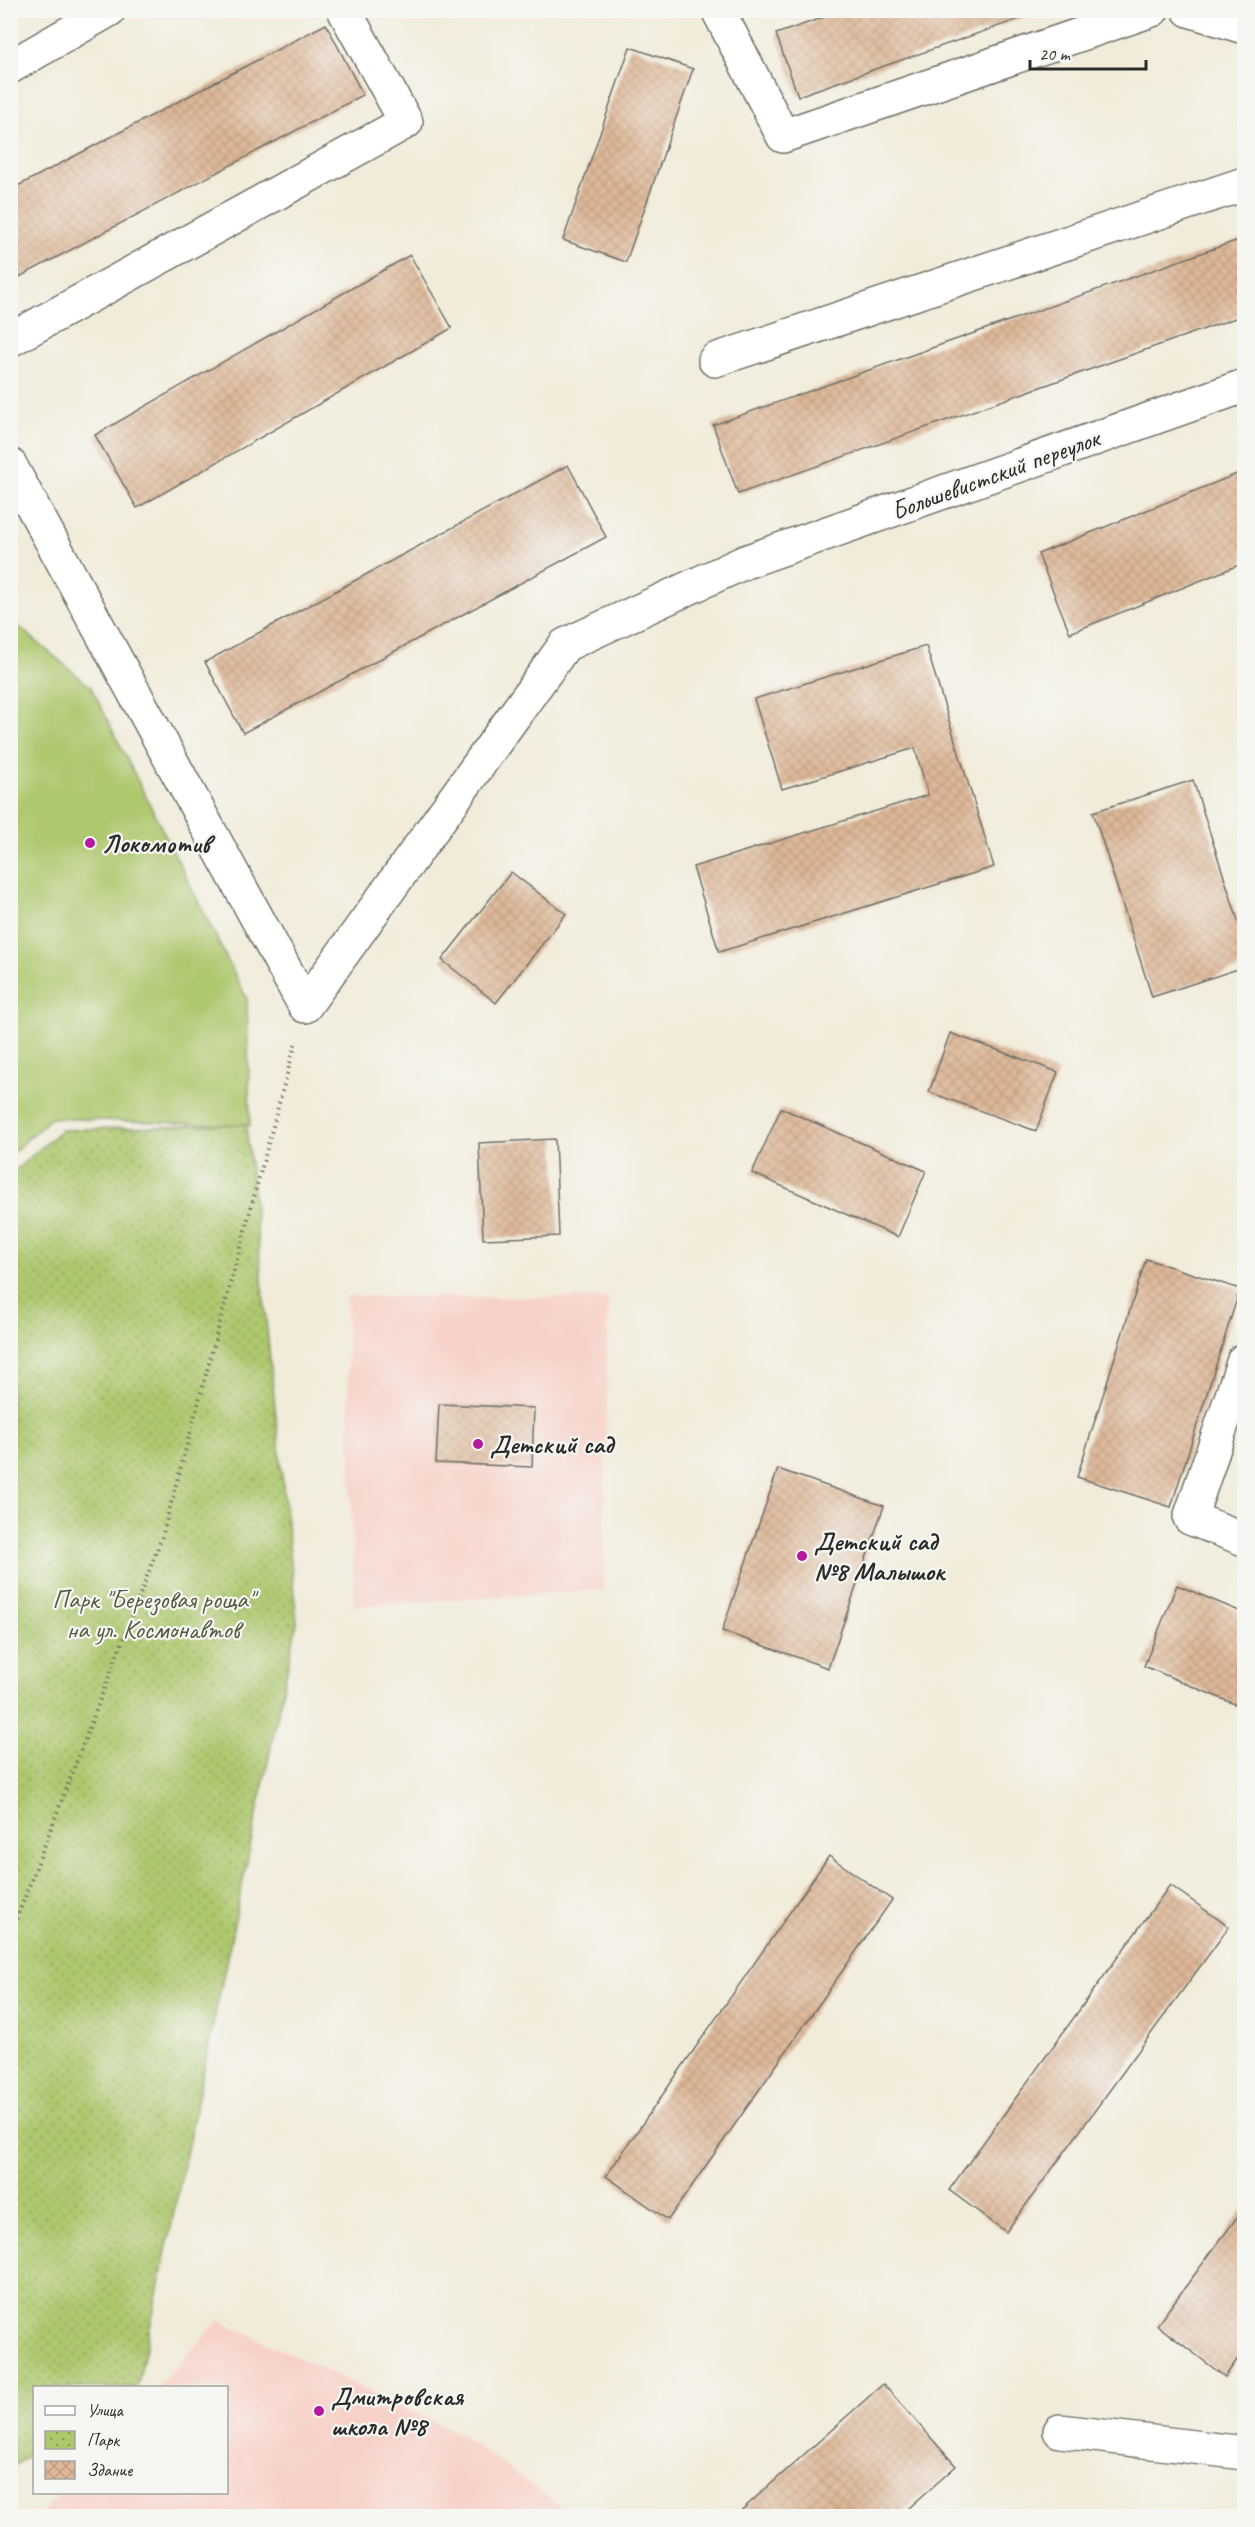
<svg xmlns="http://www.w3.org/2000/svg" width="1255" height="2527" font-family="Caveat,sans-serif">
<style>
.built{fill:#f7d1c8}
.green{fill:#aec86e;stroke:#6c7a4c;stroke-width:1.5}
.park{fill:url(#park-dots);stroke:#6c7a4c;stroke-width:1.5}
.building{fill:url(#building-cross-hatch)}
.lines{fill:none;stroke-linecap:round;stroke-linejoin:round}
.minor-casing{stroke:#706f68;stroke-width:36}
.path{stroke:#706f68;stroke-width:4;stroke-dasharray:1.5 4.5;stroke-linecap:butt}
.minor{stroke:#fff;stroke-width:33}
.poi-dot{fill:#b5179e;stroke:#f6f6f2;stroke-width:2}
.labels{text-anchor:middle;stroke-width:4.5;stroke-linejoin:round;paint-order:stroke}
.street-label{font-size:26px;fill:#2b2b2b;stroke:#f6f6f2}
.poi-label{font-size:26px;font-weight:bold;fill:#2b2b2b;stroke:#f6f6f2;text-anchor:start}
.park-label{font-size:26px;fill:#525a3f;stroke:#f6f6f2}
</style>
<defs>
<pattern id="park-dots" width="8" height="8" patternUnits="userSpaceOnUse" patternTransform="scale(1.5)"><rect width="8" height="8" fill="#aec86e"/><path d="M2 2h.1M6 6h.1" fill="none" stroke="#8ea35b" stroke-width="1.8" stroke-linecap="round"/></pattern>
<pattern id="building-cross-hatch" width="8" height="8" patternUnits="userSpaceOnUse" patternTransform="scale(1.5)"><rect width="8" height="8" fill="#deb898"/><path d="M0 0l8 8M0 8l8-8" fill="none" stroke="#bf9e83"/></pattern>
</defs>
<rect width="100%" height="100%" fill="#f6f6f2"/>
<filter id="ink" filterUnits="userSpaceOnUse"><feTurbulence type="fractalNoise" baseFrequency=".0167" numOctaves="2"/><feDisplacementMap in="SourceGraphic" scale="12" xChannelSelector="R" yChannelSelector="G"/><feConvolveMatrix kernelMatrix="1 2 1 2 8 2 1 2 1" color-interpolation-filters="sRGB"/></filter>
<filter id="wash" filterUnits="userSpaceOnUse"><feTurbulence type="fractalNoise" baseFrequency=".008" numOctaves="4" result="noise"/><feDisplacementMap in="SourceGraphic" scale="24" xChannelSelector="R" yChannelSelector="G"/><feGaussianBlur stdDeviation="1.35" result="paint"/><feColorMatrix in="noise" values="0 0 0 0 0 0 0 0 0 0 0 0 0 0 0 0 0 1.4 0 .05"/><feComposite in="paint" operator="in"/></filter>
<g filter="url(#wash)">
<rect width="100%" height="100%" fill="#f1ecda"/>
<path class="built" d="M 346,1296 L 608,1298 L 604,1590 L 354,1606 Z
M 219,2320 L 462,2435 L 574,2516 L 39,2516 L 61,2493 L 226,2492 L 226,2388 L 158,2387 Z"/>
<path class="green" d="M 11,620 L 91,687 L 247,999 L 250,1126 L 51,1118 L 11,1154 Z"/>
<path class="park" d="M 246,1124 L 297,1622 L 138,2385 L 134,2388 L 34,2388 L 34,2452 L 11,2468 L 11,1174 L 61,1130 Z"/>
<g id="blocks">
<path class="building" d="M 845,10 L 1042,10 L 1042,11 L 798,96 L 776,34 Z
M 326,24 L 363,95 L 10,282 L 10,190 Z
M 630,47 L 693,69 L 626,262 L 563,240 Z
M 1244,238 L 1244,315 L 738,494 L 713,425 Z
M 410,255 L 452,328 L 137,508 L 95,435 Z
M 568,465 L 606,537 L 243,733 L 205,662 Z
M 1244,471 L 1244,563 L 1070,633 L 1038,554 Z
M 926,646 L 994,867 L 719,952 L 693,867 L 928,795 L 915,748 L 782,789 L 754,699 Z
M 1193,780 L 1244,939 L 1244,967 L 1152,997 L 1093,812 Z
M 511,872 L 566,914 L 496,1003 L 442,960 Z
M 950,1033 L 1058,1072 L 1036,1131 L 929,1092 Z
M 781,1108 L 926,1171 L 898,1237 L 752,1173 Z
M 555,1139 L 559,1236 L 483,1239 L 479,1143 Z
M 1146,1259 L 1240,1289 L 1171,1507 L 1077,1477 Z
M 439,1404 L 534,1408 L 532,1467 L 436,1463 Z
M 778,1469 L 884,1506 L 828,1668 L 722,1631 Z
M 1177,1585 L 1244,1613 L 1244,1708 L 1144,1666 Z
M 829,1856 L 892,1900 L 668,2220 L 606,2176 Z
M 1170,1885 L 1229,1927 L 1006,2232 L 949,2190 Z
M 1244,2208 L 1244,2350 L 1225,2377 L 1157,2325 Z
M 883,2384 L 956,2466 L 900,2516 L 735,2516 Z"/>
</g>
</g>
<g filter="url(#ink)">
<use href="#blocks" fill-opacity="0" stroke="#706f68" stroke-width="1.5"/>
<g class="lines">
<defs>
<path id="minor" d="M 718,10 L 783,136 L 1152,10
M 1189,10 L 1244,27
M 10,67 L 109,10
M 10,340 L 406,122 L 344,10
M 715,360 L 1244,184
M 10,465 L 305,1006 L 565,645 L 745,562 L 1244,386
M 1244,1360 L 1190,1518 L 1244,1539
M 1060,2431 L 1244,2453"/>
</defs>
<use href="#minor" class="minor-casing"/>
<path class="path" d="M 10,1936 L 162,1537 L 296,1041"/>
<use href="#minor" class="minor"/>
</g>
</g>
<g class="poi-dot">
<circle cx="90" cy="843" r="6"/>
<circle cx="478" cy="1444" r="6"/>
<circle cx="802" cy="1556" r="6"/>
<circle cx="319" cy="2411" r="6"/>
</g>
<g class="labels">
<g class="street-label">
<text transform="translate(995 474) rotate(-20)" y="9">Большевистский переулок</text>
</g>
<g class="poi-label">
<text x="102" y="852">Локомотив</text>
<text x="490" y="1453">Детский сад</text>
<text x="814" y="1550">Детский сад<tspan x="814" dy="30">№8 Малышок</tspan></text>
<text x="331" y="2405">Дмитровская<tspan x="331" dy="30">школа №8</tspan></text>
</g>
<g class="park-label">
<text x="153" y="1608">Парк "Березовая роща"<tspan x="153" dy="30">на ул. Космонавтов</tspan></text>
</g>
</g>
<rect width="1255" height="2527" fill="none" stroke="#f6f6f2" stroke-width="36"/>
<rect x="33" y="2386" width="195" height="108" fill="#f6f6f2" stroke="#a5a5a2" stroke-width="1.5"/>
<rect x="45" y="2406" width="30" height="9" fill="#ffffff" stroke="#a5a5a2" stroke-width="1.5"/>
<text x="87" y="2416" font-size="18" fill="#2b2b2b">Улица</text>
<rect x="45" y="2431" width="30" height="18" fill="url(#park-dots)" stroke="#a5a5a2" stroke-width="1.5"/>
<text x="87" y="2446" font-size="18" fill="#2b2b2b">Парк</text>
<rect x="45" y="2461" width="30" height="18" fill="url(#building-cross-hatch)" stroke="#a5a5a2" stroke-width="1.5"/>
<text x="87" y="2476" font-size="18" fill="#2b2b2b">Здание</text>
<path d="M1030 60v9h116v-9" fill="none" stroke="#2b2b2b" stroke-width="3"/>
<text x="1039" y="60" font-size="18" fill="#2b2b2b" stroke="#f6f6f2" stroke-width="4.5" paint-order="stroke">20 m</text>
</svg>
